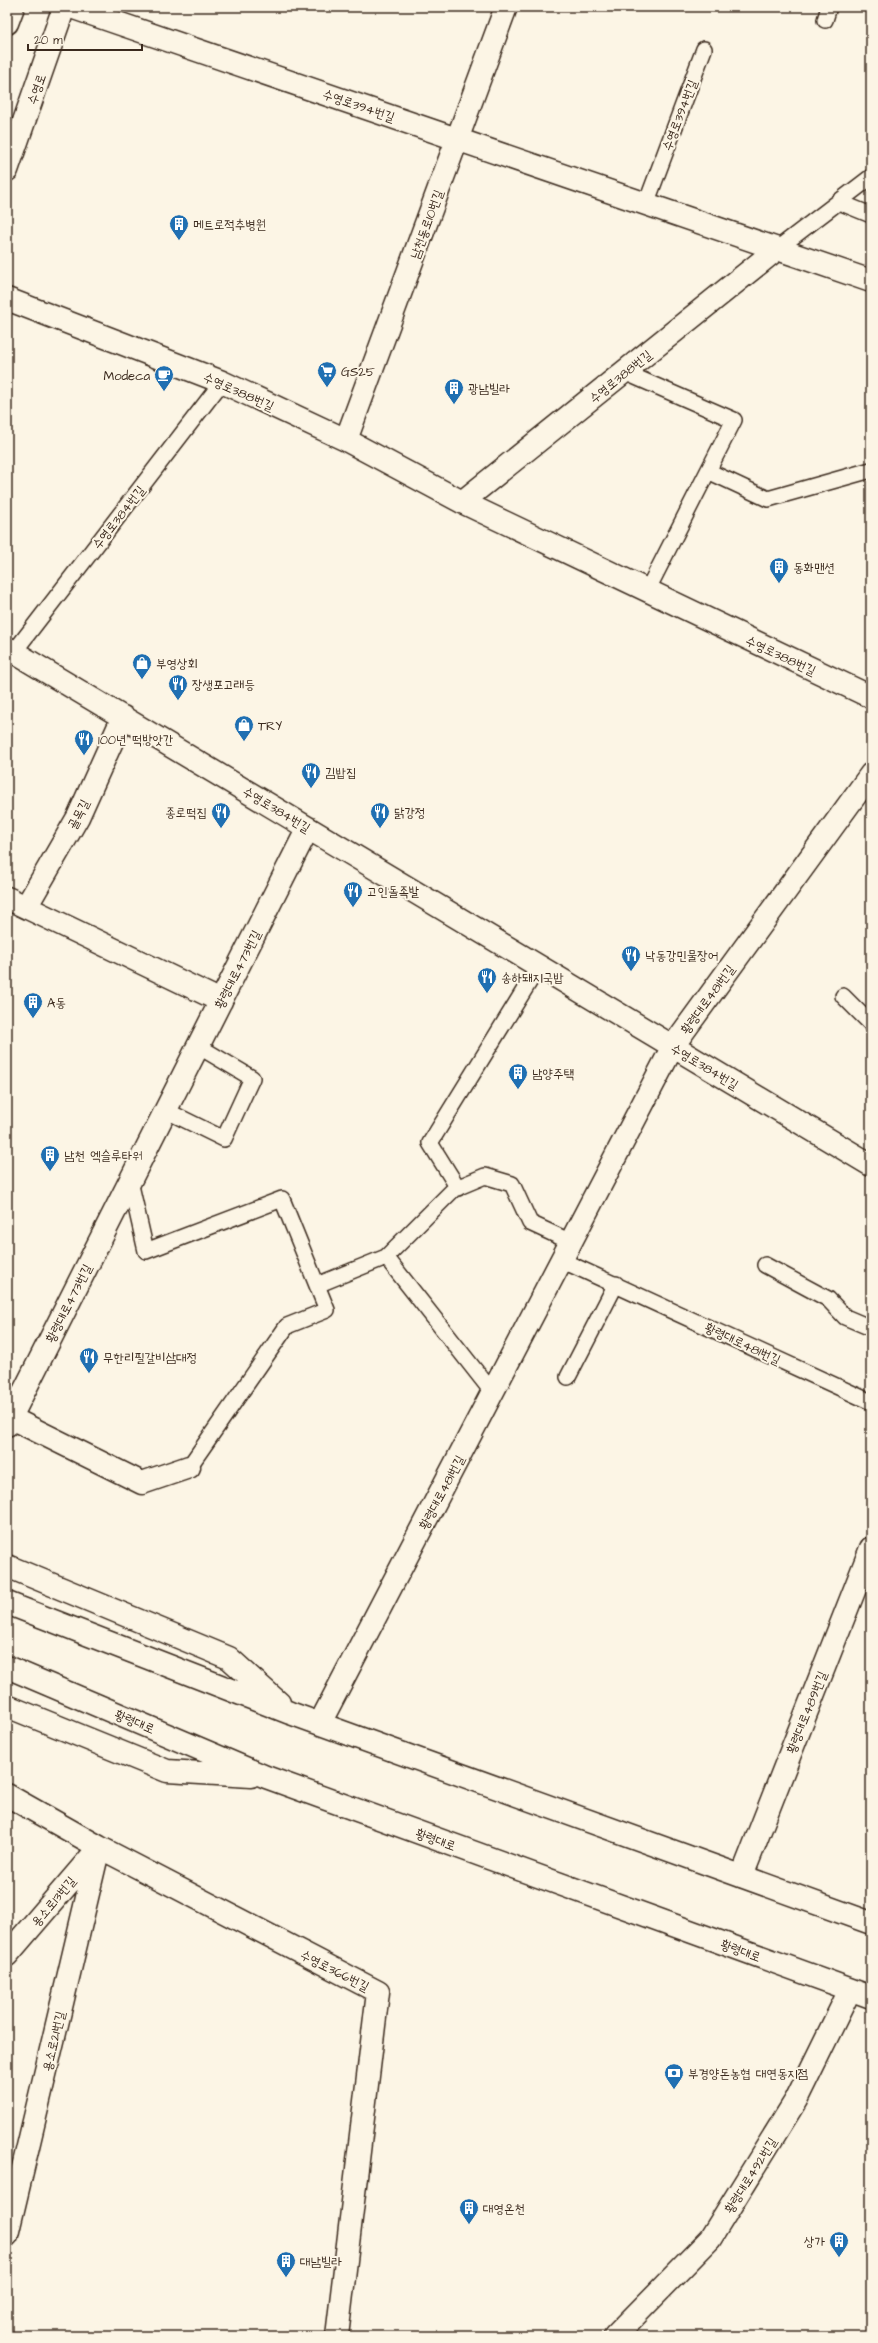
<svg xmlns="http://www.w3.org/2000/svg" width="878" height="2343" font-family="'Architects Daughter','Poor Story',sans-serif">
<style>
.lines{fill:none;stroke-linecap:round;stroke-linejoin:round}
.lane-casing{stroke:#3b2a1e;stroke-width:18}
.street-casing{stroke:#3b2a1e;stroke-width:25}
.secondary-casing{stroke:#3b2a1e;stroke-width:25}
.lane{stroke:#fcf5e5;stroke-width:15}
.street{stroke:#fcf5e5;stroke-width:22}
.secondary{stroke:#fcf5e5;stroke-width:22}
.labels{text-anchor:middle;stroke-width:4;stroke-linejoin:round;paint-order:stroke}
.street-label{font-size:13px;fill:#3b2a1e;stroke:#fcf5e5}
.poi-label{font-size:13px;fill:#3b2a1e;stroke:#fcf5e5;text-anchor:start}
</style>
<rect width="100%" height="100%" fill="#fcf5e5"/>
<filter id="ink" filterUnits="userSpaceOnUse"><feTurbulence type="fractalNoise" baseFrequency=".025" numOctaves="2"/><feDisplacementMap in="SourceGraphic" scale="8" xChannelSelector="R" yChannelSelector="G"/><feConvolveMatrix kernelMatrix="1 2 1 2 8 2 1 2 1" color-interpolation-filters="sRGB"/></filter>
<g filter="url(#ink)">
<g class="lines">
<defs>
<path id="lane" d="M 825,20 L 829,7
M 839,202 L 871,215
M 646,204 L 704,49
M 777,249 L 871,177
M 624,372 L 734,420 L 708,471
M 647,591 L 708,471 L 768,499 L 871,470
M 14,652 L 222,382
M 843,996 L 871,1024
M 165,1110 L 224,1139 L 252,1078 L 198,1046
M 130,1181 L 146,1251 L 282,1199 L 327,1310 L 287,1326 L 189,1467
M 458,1188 L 430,1143 L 539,966
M 386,1257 L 493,1393
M 561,1260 L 871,1402
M 765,1265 L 828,1299 L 845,1317 L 871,1328
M 317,1285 L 386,1257 L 454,1189 L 485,1176 L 512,1184 L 530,1223 L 571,1242
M 568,1377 L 616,1284"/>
<path id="street" d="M 71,7 L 871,281
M 7,299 L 222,382 L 346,440 L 462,502 L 871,697
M 346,440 L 506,7
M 462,502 L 777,249
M 7,648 L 871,1165
M 7,898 L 221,1001
M 26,907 L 78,817 L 123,717
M 11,1418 L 142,1483 L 189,1467
M 7,1425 L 308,828
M 320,1723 L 673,1046 L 871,774
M 7,1795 L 99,1847 L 378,1992 L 337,2336
M 742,1876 L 871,1548
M 7,1955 L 97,1850
M 7,2235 L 99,1847
M 615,2336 L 710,2239 L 796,2100 L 850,1990"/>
<path id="secondary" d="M 7,23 L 13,7
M 7,170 L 64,7
M 7,1566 L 229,1658 L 279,1703
M 7,1603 L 290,1713 L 871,1923
M 7,1667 L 266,1777 L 871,1997
M 7,1706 L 167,1771 L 251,1776"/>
</defs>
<use href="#lane" class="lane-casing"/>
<use href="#street" class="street-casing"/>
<use href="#secondary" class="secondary-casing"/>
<use href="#lane" class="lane"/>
<use href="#street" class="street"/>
<use href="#secondary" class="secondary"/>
</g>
</g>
<defs>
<symbol id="building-pin" viewBox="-11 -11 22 30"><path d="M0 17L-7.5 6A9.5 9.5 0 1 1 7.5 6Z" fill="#1f6fb2" stroke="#fcf5e5"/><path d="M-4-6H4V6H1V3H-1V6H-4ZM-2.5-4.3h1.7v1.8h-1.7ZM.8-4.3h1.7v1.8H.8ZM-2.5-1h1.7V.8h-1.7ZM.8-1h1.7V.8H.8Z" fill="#fff"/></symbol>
<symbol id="supermarket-pin" viewBox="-11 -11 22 30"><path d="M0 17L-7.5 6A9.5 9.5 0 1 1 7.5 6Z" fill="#1f6fb2" stroke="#fcf5e5"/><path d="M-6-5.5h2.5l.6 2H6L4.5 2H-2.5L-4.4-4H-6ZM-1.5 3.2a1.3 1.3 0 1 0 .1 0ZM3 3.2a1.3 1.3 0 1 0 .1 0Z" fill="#fff"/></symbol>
<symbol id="cafe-pin" viewBox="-11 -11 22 30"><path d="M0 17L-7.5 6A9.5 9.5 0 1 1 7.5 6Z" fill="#1f6fb2" stroke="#fcf5e5"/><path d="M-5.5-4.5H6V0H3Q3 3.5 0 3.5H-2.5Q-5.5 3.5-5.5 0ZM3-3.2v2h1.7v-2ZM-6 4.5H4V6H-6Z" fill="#fff"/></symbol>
<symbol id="shop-pin" viewBox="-11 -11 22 30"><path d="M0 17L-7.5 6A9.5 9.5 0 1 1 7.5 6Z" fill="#1f6fb2" stroke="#fcf5e5"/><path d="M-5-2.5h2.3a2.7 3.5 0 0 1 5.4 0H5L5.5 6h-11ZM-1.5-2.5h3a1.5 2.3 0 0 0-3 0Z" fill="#fff"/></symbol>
<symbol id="restaurant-pin" viewBox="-11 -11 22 30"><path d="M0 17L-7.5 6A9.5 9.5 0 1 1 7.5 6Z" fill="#1f6fb2" stroke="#fcf5e5"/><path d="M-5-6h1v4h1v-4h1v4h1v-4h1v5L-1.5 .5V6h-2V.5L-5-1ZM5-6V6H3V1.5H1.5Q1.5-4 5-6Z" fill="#fff"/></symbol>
<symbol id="bank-pin" viewBox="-11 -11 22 30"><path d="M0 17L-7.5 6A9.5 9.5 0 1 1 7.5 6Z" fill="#1f6fb2" stroke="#fcf5e5"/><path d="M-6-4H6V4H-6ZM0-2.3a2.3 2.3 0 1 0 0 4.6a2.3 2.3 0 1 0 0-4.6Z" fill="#fff"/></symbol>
</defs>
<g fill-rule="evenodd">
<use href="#building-pin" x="168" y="213" width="22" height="30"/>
<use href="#supermarket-pin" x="316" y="360" width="22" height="30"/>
<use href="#cafe-pin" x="153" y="364" width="22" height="30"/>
<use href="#building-pin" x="443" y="377" width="22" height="30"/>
<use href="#building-pin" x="768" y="556" width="22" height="30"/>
<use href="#shop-pin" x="131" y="652" width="22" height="30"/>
<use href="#restaurant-pin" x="167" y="673" width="22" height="30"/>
<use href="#shop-pin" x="233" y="714" width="22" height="30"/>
<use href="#restaurant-pin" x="73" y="728" width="22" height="30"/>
<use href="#restaurant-pin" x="300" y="761" width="22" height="30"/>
<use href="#restaurant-pin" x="210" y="801" width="22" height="30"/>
<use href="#restaurant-pin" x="369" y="801" width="22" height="30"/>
<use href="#restaurant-pin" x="342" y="880" width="22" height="30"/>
<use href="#restaurant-pin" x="620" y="944" width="22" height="30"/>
<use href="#restaurant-pin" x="476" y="966" width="22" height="30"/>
<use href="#building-pin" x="22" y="991" width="22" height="30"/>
<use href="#building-pin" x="507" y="1062" width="22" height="30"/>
<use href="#building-pin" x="39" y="1144" width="22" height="30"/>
<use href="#restaurant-pin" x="78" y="1346" width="22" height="30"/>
<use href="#bank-pin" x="663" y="2062" width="22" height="30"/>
<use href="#building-pin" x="458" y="2197" width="22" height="30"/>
<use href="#building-pin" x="828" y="2230" width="22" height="30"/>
<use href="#building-pin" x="275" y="2250" width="22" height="30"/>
</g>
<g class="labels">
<g class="street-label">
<text transform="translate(36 89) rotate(-71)" y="5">수영로</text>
<text transform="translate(359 105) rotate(19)" y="5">수영로394번길</text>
<text transform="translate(679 115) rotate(-69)" y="5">수영로394번길</text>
<text transform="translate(426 224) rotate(-70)" y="5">남천동로10번길</text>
<text transform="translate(620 376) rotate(-39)" y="5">수영로388번길</text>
<text transform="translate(239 391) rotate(24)" y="5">수영로388번길</text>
<text transform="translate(118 517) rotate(-52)" y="5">수영로384번길</text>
<text transform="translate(781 655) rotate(25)" y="5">수영로388번길</text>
<text transform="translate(277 809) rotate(31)" y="5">수영로384번길</text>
<text transform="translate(78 814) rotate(-63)" y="5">골목길</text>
<text transform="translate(237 969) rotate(-63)" y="5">황령대로473번길</text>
<text transform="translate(707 999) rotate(-54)" y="5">황령대로481번길</text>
<text transform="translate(705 1066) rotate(31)" y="5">수영로384번길</text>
<text transform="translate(68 1303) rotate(-63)" y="5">황령대로473번길</text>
<text transform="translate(743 1343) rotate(25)" y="5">황령대로481번길</text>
<text transform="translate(441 1492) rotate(-62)" y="5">황령대로481번길</text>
<text transform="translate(806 1712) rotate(-68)" y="5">황령대로489번길</text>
<text transform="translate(135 1721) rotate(23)" y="5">황령대로</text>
<text transform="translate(436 1839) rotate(20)" y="5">황령대로</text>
<text transform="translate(53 1901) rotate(-50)" y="5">용소로13번길</text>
<text transform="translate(741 1950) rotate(20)" y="5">황령대로</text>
<text transform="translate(335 1970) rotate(27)" y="5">수영로366번길</text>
<text transform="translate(53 2041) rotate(-77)" y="5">용소로21번길</text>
<text transform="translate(750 2175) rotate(-58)" y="5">황령대로492번길</text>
</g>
<g class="poi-label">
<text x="193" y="229">메트로적추병원</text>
<text x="341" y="376">GS25</text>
<text x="150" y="380" text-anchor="end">Modeca</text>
<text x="468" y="393">광남빌라</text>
<text x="793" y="572">동화맨션</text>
<text x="156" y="668">부영상회</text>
<text x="192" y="689">장생포고래등</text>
<text x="258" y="730">TRY</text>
<text x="98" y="744">100년 떡방앗간</text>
<text x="325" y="777">김밥집</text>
<text x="207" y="817" text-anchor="end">종로떡집</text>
<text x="394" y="817">닭강정</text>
<text x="367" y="896">고인돌족발</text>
<text x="645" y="960">낙동강민물장어</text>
<text x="501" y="982">송하돼지국밥</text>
<text x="47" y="1007">A동</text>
<text x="532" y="1078">남양주택</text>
<text x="64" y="1160">남천 엑슬루타워</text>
<text x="103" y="1362">무한리필갈비삼대정</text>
<text x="688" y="2078">부경양돈농협 대연동지점</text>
<text x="483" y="2213">대영온천</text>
<text x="825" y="2246" text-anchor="end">상가</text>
<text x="300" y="2266">대남빌라</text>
</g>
</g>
<rect width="878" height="2343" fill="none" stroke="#fcf5e5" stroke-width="24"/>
<rect x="12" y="12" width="854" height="2319" fill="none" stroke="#3b2a1e" stroke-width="1.5" filter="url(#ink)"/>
<path d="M28 44v6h114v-6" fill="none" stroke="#3b2a1e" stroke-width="2"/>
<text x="34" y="44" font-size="12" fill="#3b2a1e" stroke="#fcf5e5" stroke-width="3" paint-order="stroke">20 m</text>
</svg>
